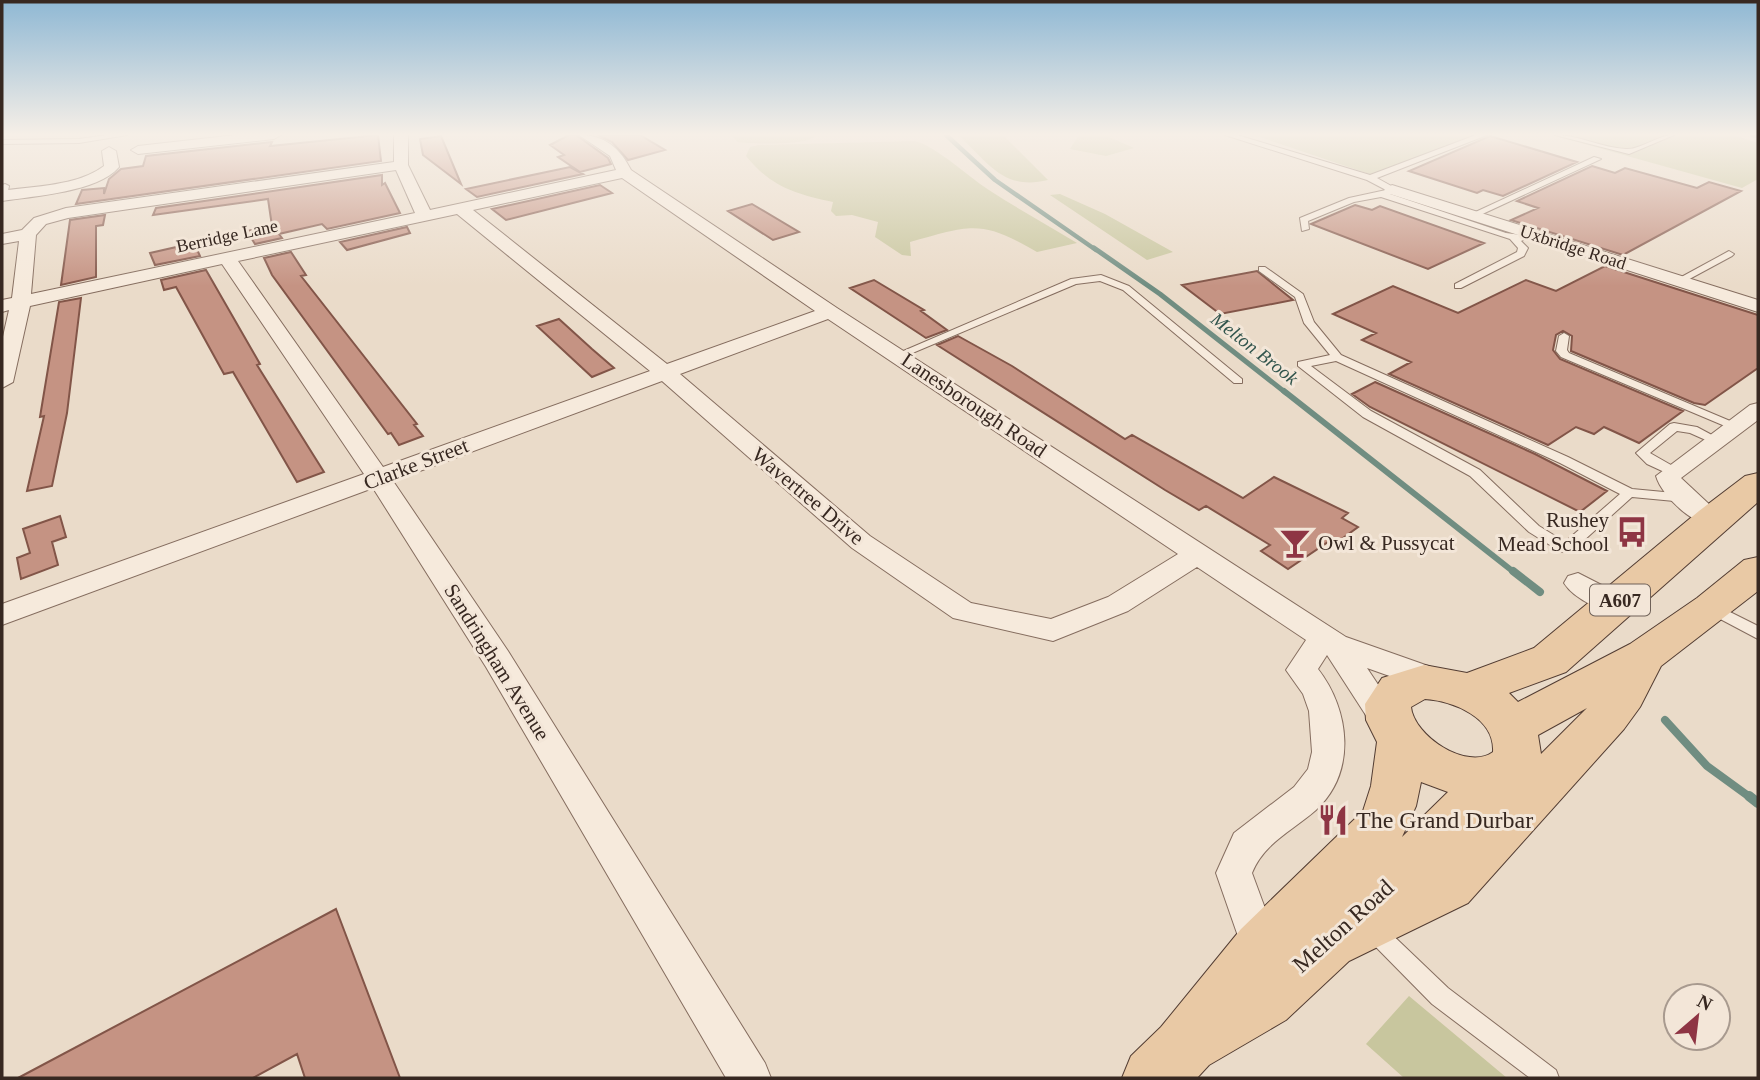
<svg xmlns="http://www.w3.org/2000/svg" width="1760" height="1080" font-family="'Times New Roman',serif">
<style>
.green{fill:#c8c69e}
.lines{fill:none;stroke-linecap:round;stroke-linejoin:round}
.stream-far4{stroke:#708d81;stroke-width:4.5}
.stream-far3{stroke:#708d81;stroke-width:5}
.stream-far2{stroke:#708d81;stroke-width:6}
.stream-far1{stroke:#708d81;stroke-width:8}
.stream{stroke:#708d81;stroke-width:10}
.building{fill:#c59383;stroke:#825548;stroke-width:2}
.lane-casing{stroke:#856d5f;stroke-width:2}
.street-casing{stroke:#856d5f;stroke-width:2}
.primary-casing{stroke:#533d33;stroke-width:2}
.lane{fill:#f6eadc;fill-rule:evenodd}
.street{fill:#f6eadc;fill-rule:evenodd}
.primary{fill:#e9c9a5;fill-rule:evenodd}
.labels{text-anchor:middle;stroke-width:6;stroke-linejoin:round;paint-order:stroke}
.far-street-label{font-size:18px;fill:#372821;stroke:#f3e6d8}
.far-water-label{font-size:19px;font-style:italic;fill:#32554d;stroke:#f3e6d8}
.shield{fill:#f3e6d8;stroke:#6f6158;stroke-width:2}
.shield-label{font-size:19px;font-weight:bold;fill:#372821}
.street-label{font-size:21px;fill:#372821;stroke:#f3e6d8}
.poi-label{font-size:21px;fill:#372821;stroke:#f3e6d8;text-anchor:end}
.near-poi-label{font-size:24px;fill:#372821;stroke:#f3e6d8;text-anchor:start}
.near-street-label{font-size:24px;fill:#372821;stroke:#f3e6d8}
</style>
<rect width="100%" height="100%" fill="#eadbc9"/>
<path class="green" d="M 731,135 L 817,135 C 807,146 754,144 738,142 Z
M 958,135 L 1003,135 L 1048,180 C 1003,191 989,163 958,135 Z
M 1079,135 L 1113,135 L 1109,137 L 1134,148 L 1106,156 L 1070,149 Z
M 1254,135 L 1491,135 L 1378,177 Z
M 1552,135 L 1733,135 L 1758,143 L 1758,179 L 1742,188 Z
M 915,141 C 936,146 971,179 992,192 C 1020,210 1049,226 1077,243 L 1037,252 C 981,219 971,225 910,242 L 911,256 L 902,255 L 875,237 L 878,222 L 852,215 L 836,216 L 831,211 L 833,202 C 796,194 771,187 746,156 L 750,147 L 759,145 Z
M 1060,194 L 1105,214 L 1173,252 L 1147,260 L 1050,195 Z
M 1409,996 L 1507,1078 L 1404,1078 L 1366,1044 Z"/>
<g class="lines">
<path class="stream-far4" d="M 946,135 L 995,180 L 1096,250
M 1752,135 L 1758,136"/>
<path class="stream-far3" d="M 1094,248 L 1160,294 L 1286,393"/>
<path class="stream-far2" d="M 1284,391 L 1515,573"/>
<path class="stream-far1" d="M 1513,571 L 1540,592
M 1665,720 L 1707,766 L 1751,798"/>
<path class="stream" d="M 1749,796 L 1758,803"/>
</g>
<path class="building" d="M 378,135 L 381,161 L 76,204 L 82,190 L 104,188 L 104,194 L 109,179 L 121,169 L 143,166 L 146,156 L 272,142 L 270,146 Z
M 569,135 L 576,135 L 608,158 L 611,164 L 580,172 L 558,157 L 564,155 L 550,145 Z
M 598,135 L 640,135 L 665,150 L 628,160 L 612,142 Z
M 441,136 L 461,184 L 423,155 L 420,139 Z
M 1490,136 L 1577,162 L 1503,196 L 1483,190 L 1477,193 L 1409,171 Z
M 1592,166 L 1615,173 L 1625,168 L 1697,188 L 1709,182 L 1741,191 L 1623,255 L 1511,220 L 1538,208 L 1517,201 Z
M 570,167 L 583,174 L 477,197 L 466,189 Z
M 382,175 L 382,185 L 385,183 L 400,213 L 327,229 L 322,224 L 279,234 L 282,238 L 255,244 L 247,231 L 272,226 L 268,199 L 153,215 L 156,208 Z
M 600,185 L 612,193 L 506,220 L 492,209 Z
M 752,204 L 799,232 L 773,240 L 728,211 Z
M 1355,205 L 1372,210 L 1380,206 L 1484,243 L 1428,269 L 1311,224 Z
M 105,215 L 103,225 L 96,226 L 96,277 L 61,285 L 70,220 Z
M 407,227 L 410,233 L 347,250 L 340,242 Z
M 194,243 L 200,256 L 155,265 L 150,253 Z
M 291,252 L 306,275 L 301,276 L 417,424 L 414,425 L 423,436 L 399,445 L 391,433 L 388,434 L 272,275 L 264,258 Z
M 1605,266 L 1758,315 L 1758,368 L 1705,405 L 1694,403 L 1571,351 L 1572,336 L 1563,331 L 1556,335 L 1553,350 L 1560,359 L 1683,411 L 1639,443 L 1604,427 L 1594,434 L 1576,427 L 1548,445 L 1389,374 L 1411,362 L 1362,340 L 1376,333 L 1333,314 L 1393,286 L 1458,313 L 1526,280 L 1556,291 Z
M 206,270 L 260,364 L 257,365 L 324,472 L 297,482 L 233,372 L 224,374 L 176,287 L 164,290 L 161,280 Z
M 1257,271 L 1293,300 L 1220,314 L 1182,285 Z
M 874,280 L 924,310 L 921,311 L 947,330 L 926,338 L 850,288 Z
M 81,298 L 67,413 L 52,486 L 27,491 L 44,416 L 40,417 L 59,302 Z
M 559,319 L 592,349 L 614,368 L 592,377 L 537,326 Z
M 958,336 L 1012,366 L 1125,439 L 1132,435 L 1243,498 L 1274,477 L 1348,513 L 1342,518 L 1358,527 L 1336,543 L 1331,540 L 1288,569 L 1261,551 L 1270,545 L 1206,506 L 1199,510 L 1165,490 L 937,345 Z
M 1375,382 L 1535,454 L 1607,491 L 1580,512 L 1370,407 L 1352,394 Z
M 60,516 L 66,537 L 52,542 L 58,565 L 21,579 L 17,558 L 30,553 L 23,529 Z
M 336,909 L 400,1078 L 305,1078 L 297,1054 L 253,1078 L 18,1078 Z"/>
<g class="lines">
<defs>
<path id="lane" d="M 107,135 L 127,135 L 79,143 L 2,144 L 2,140 L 79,139 Z
M 1225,135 L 1237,135 L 1370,175 L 1476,135 L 1487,135 L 1377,178 L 1395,188 L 1395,192 L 1390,194 L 1506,233 L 1521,235 L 1532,231 L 1536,234 L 1521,241 L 1528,248 L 1524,256 L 1461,288 L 1455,288 L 1455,284 L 1517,252 L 1518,248 L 1510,239 L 1381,197 L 1354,202 L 1308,221 L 1309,229 L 1302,231 L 1300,218 L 1349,198 L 1386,190 L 1367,180 Z
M 1555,135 C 1580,135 1602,148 1626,149 C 1641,150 1657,135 1674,135 L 1629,154 Z
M 1594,157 L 1601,159 L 1476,217 L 1469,215 Z
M 5,184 L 9,186 L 7,196 L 3,199 L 2,185 Z
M 1729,251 L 1734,254 L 1732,256 L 1682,283 L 1674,281 Z
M 1259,267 L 1265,267 L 1303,294 L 1314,322 L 1341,355 L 1568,457 L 1632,489 L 1685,494 L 1692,498 L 1685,502 L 1632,497 L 1571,552 L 1561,552 L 1529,532 L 1470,476 L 1363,417 L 1298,366 L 1298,362 L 1330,355 L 1304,323 L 1295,297 L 1259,271 ZM 1336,361 L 1560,463 L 1620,494 L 1565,542 L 1539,526 L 1480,470 L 1371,411 L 1311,366 Z
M 1101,275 L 1129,286 L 1242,379 L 1242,383 L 1234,383 L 1123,290 L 1100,281 L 1076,284 L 903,357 L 895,357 L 894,355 L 1071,279 Z
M 1564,333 L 1569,336 L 1567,350 L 1569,353 L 1742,426 L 1740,429 L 1732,429 L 1561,357 L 1556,351 L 1559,336 Z
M 1674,423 L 1697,427 L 1723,441 L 1717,445 L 1690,433 L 1677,431 L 1650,453 L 1678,469 L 1679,472 L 1678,475 L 1673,476 L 1647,464 L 1636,453 L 1670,424 Z
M 1712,603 L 1758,626 L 1758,639 L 1707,612 L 1704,608 L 1707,604 Z
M 1374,921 L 1381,924 L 1448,988 L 1556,1070 L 1559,1078 L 1530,1078 L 1432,1004 L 1367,938 L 1364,931 L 1367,924 Z"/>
<path id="street" d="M 236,135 L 281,135 L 274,139 L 138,154 L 131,150 L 138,146 Z
M 394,135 L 408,135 L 408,165 L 430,210 L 616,170 L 610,156 L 579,135 C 605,135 620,148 631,170 L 837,308 L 1346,637 L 1451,674 L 1455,682 L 1451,690 L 1440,694 L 1367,668 L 1405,725 L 1400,734 L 1389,738 L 1378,734 L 1327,655 L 1318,669 C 1350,710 1357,772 1316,810 C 1292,831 1264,843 1252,873 L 1280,949 L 1275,962 L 1261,968 L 1247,962 L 1216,873 L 1234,833 L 1294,787 L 1308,769 L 1312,752 L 1309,711 L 1303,694 L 1286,670 L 1306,640 L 1197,567 L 1128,611 L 1053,641 L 953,618 L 852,548 L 662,381 L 393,481 L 508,651 L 765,1063 L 771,1078 L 726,1078 L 486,667 L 373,488 L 2,625 L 2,604 L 364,474 L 222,264 L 30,306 L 13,382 L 2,388 L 2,341 L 9,310 L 2,312 L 2,300 L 12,298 L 19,241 L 2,244 L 2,234 L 22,230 L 34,218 L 66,208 L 394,162 ZM 396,170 L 415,213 L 31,294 L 36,235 L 46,224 L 68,218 ZM 622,178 L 815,311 L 667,364 L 473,210 ZM 457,214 L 650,371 L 383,467 L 238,261 ZM 828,319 L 1178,554 L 1108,597 L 1051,619 L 971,603 L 870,536 L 680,374 Z
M 109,147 L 116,151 L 119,167 C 98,192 34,196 2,201 L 2,191 C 34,186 78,186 104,166 L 102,151 Z
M 1392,185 L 1758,300 L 1758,312 L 1387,193 L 1384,190 Z
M 1758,403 L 1758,420 L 1681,478 L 1725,519 L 1721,525 C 1698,531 1662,497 1656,476 L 1750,405 Z
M 1578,573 L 1625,597 L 1629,604 L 1625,611 C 1607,616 1574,599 1564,583 L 1568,576 Z"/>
<path id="primary" d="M 1758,473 L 1758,502 L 1566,672 L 1509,693 L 1518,702 L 1630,644 L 1697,598 L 1744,560 L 1758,557 L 1758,591 L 1661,666 L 1640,707 L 1624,729 L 1468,903 L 1349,961 L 1286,1020 L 1209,1065 L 1197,1078 L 1122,1078 L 1131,1056 L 1161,1027 L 1241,929 L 1363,811 L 1371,786 L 1377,742 L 1366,720 L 1365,704 L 1382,678 L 1424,665 L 1467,673 L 1534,648 L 1699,511 L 1745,476 ZM 1425,699 C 1454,701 1495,718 1493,752 C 1467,771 1414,736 1411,707 ZM 1587,708 L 1541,754 L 1538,735 ZM 1421,782 L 1448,792 L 1402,837 L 1416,806 Z"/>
</defs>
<use href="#lane" class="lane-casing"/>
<use href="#street" class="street-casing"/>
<use href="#primary" class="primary-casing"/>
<use href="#lane" class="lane"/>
<use href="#street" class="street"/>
<use href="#primary" class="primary"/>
</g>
<linearGradient id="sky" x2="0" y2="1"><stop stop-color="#8fb8d4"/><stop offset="0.47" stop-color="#f6efe7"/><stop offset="1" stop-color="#f6efe7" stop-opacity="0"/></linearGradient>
<rect width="1760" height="286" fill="url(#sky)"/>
<defs>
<symbol id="bus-bare" viewBox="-9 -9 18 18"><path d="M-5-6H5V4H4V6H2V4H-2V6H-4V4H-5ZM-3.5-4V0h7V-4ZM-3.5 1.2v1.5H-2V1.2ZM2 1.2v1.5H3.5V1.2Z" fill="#8e3544" stroke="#f3e6d8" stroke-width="2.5" paint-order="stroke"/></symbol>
<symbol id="bar-bare" viewBox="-9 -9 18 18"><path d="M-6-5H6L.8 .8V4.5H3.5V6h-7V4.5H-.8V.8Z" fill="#8e3544" stroke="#f3e6d8" stroke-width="2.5" paint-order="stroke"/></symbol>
<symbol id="restaurant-bare" viewBox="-9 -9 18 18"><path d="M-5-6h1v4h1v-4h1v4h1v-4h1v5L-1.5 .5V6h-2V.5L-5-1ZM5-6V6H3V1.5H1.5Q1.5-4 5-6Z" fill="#8e3544" stroke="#f3e6d8" stroke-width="2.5" paint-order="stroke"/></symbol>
</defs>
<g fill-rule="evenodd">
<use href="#bus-bare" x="1610" y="510" width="44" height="44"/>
<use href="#bar-bare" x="1273" y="521" width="44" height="44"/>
<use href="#restaurant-bare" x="1311" y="798" width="44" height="44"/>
</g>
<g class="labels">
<g class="far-street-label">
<text transform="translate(227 236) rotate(-12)" y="6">Berridge Lane</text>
<text transform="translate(1573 247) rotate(18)" y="6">Uxbridge Road</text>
</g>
<g class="far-water-label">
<text transform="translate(1255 348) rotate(38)" y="7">Melton Brook</text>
</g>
<rect class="shield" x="1590" y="584.5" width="60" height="31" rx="5"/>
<g class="shield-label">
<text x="1620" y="607">A607</text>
</g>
<g class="street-label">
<text transform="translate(974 405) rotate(34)" y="7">Lanesborough Road</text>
<text transform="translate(416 464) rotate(-21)" y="7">Clarke Street</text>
<text transform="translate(808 496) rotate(40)" y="7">Wavertree Drive</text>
<text transform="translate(497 662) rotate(58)" y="7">Sandringham Avenue</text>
</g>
<g class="poi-label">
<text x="1609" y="527">Rushey<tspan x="1609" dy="24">Mead School</tspan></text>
<text x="1318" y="550" text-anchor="start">Owl &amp; Pussycat</text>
</g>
<g class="near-poi-label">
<text x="1356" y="828">The Grand Durbar</text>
</g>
<g class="near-street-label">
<text transform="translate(1343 926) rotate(-42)" y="8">Melton Road</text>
</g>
</g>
<rect width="1760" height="1080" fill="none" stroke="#372821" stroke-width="7"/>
<g transform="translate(1697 1017) rotate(28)"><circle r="33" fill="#f3e6d8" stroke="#a89a8f" stroke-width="2"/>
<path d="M0-5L12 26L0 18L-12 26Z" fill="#8e3544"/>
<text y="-10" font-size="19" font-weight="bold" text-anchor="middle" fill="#372821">N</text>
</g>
</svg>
